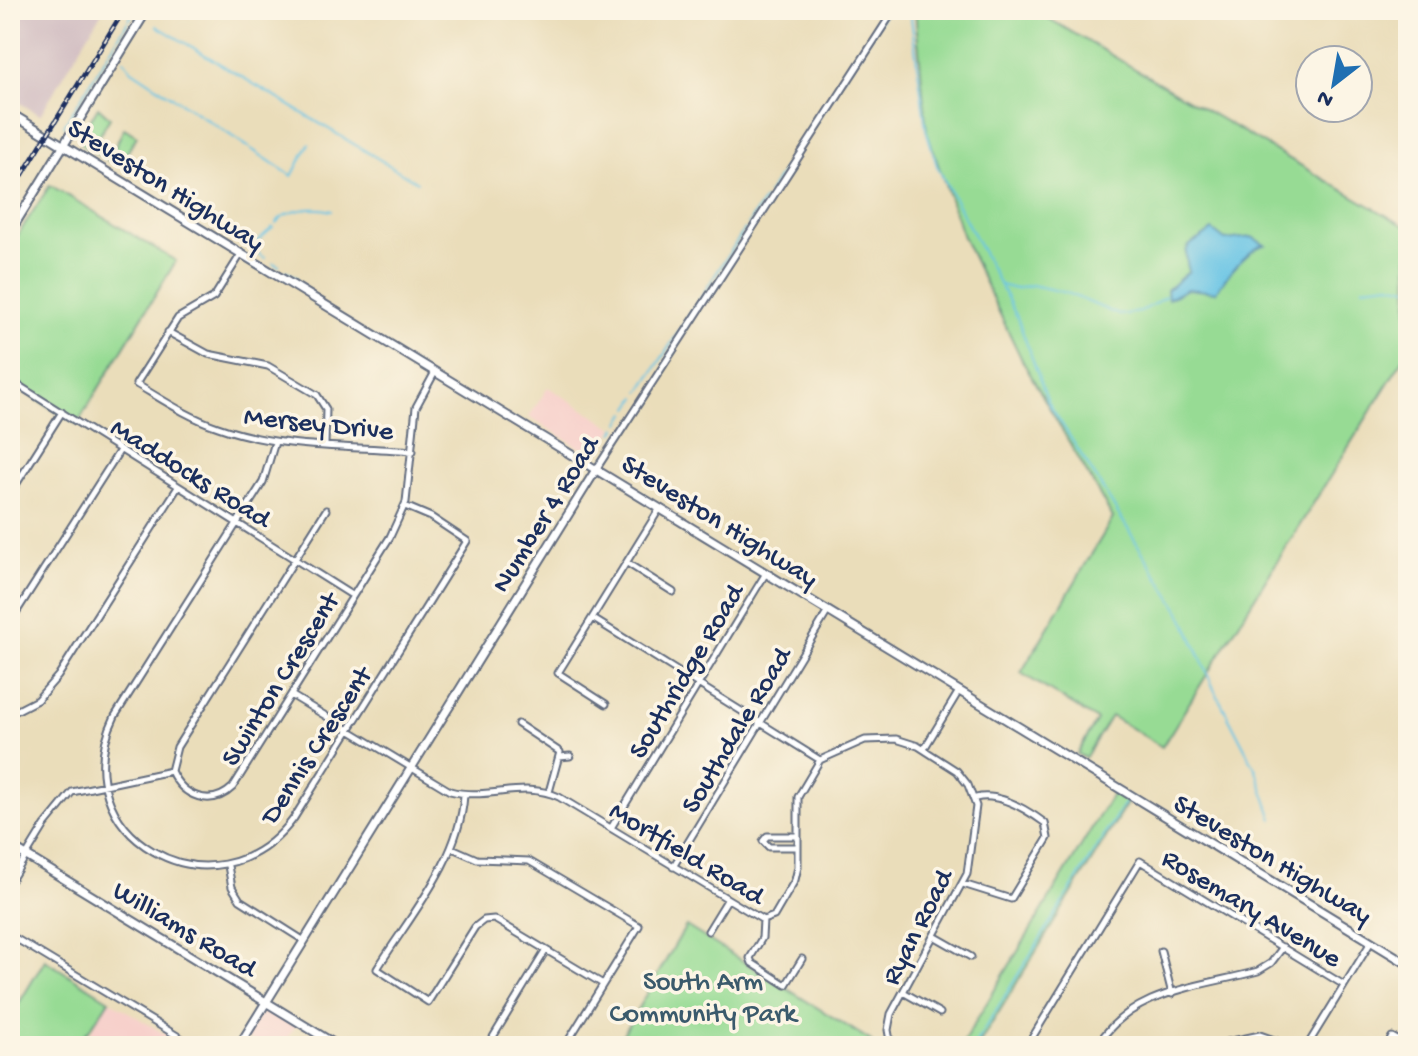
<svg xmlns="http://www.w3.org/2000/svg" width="1418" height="1056" font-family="'Gochi Hand',sans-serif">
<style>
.built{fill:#f7d0cb}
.industrial{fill:#d2bec2}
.green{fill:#97db94;stroke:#598579;stroke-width:2}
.water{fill:#67c4e5;stroke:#417aa2;stroke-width:2}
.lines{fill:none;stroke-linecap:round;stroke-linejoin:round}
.stream{stroke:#67c4e5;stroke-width:2}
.street-casing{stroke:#636c7e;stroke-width:9}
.secondary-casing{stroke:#636c7e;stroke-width:11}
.street{stroke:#fff;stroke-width:5}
.secondary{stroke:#fff;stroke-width:7}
.rail-casing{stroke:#1b2f5e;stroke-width:5}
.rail{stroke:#fcf5e5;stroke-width:2;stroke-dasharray:6;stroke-linecap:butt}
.labels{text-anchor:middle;stroke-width:7;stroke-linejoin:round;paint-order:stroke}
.street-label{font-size:28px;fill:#1b2f5e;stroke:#fcf5e5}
.park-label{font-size:28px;fill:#3a5a6c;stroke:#fcf5e5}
</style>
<rect width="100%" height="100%" fill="#fcf5e5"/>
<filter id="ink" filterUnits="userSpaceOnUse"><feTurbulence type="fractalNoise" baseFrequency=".0125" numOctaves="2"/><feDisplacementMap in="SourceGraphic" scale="16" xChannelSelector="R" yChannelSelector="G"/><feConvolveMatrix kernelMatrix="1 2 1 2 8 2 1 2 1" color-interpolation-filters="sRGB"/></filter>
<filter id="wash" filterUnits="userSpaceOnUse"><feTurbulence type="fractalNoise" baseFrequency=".006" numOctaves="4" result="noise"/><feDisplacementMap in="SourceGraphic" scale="32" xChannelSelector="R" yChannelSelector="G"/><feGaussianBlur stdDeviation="1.8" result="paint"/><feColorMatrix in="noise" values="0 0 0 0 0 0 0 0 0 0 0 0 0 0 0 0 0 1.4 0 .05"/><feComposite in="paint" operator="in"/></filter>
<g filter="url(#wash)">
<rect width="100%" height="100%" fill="#eaddba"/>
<path class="built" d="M 548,387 L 614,428 L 598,452 L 591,454 L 529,417 Z
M 109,1000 L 184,1046 L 75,1046 L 88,1036 Z
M 265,1006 L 296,1025 L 283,1046 L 260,1046 L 246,1037 Z"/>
<path class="industrial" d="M 10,10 L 103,10 L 40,115 L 10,97 Z"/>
<path class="green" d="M 915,10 L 1034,10 L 1408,228 L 1408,351 L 1162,747 L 1111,716 L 1085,758 L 1077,754 L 1097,720 L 1021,673 L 1113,518 L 1023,362 L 963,237 L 927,132 Z
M 98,107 L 110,118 L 98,138 L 114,149 L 124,128 L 137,136 L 122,161 L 117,158 L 111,162 L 82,145 L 80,137 Z
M 50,185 L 176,261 L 77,424 L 10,383 L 10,247 Z
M 1114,791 L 1129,800 L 978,1046 L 961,1046 Z
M 686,926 L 871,1041 L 873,1046 L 616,1046 Z
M 45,960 L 109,1000 C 75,1056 73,1046 10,1046 L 10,1018 Z"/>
<path class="water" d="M 1212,230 L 1225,240 L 1252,237 L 1265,245 C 1250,247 1224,279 1216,292 L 1187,289 L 1168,299 L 1167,290 L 1189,271 C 1180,240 1192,247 1212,230 Z"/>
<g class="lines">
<path class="stream" d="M 910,10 L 926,129 L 937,166 L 1017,317 L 1048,402 L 1184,618 L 1214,689 L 1256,770 L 1273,819
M 157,26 L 417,182
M 124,60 L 132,70 L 292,176 L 309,144
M 850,68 L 886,11
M 843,78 L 846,73
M 816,120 L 836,89
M 64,126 L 135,10
M 788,163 L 813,124
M 768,194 L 785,167
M 276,223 C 286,209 315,206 332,211
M 748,224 L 764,200
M 247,246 L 265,258
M 250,248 L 273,227
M 273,263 L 279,266
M 286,271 L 297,278
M 1000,285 L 1015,289 L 1032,285 L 1067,293 L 1119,315 L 1141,312 L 1166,296
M 1363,287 L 1390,284 L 1408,288
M 640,392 L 745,229
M 630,408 L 637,397
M 620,423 L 626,413
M 614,433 L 617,428
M 974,1046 L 1125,802"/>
</g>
</g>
<g filter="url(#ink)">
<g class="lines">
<defs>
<path id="street" d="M 241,254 L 214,297 L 178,318 L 136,384 C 163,400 188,417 218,427 C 279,449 348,446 413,451
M 168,332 L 208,354 L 268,366 L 317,395 L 326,409 L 325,445
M 10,380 L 353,596
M 275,442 L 263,482 L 115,716 C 58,833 215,926 294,818 L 467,541 L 431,517 L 405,506
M 597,468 L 894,10
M 10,494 L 62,412
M 326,510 L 177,747 L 171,771 C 183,797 211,808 233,787 L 390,537 L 406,502 L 416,407 L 435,372
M 627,563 L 673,592
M 592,618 L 820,760
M 10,622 L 120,450
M 291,695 L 450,791 C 487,801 524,780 559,797 L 763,920 L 774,916 L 795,880 L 798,867 L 798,797 L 820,760 L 865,740 L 896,739 L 918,746 L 957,771 L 968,785 L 976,806 L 967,874 L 891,1014 L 888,1030 L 891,1046
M 606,704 L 558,673 L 660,508
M 10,714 L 37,700 L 58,676 L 178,487
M 518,724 L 560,752 L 549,792
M 924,749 L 959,691
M 560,757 L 570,756
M 464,795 C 460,859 410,916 377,969 L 428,1002 L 475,927 L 484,920 L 494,919 L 603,984
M 611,828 L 766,573
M 798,836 L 767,836 L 763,841 L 769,847 L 798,847
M 452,848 L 477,859 L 529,861 L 639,926 L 565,1046
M 228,866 L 232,887 L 240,900 L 303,940
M 673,867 L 828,611
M 10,882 L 45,825 L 72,792 L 171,771
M 963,884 L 1011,899 L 1048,838 L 1045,823 C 1026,809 999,792 976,798
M 763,920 L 762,938 L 750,958 L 752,963 L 786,985 L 802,959
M 708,931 L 727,900
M 10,935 L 194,1046
M 934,936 L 971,957
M 1161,951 L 1172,994
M 903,992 L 940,1013
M 493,1046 L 493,1037 L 546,950
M 1027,1046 L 1140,861 L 1344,985
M 1097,1046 C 1130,990 1200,987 1258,971 L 1271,963 L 1283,947
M 1209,1046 L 1260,1035 L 1291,1046
M 1307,1046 L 1371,942
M 1387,1046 L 1392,1037 L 1408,1046"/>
<path id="secondary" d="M 10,113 L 1408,964
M 10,232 L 147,10
M 10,846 L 338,1046
M 239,1046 L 597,468"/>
</defs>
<use href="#street" class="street-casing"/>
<use href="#secondary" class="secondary-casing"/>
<use href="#street" class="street"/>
<use href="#secondary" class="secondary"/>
<defs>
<path id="rail" d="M 10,195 L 124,10"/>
</defs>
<use href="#rail" class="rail-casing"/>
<use href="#rail" class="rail"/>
</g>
</g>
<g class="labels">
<g class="street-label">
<text transform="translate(167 183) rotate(32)" y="10">Steveston Highway</text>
<text transform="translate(319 421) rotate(6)" y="10">Mersey Drive</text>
<text transform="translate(192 471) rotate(32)" y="10">Maddocks Road</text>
<text transform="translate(543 513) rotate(-58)" y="10">Number 4 Road</text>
<text transform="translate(721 519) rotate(32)" y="10">Steveston Highway</text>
<text transform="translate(684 670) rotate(-59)" y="10">Southridge Road</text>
<text transform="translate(278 678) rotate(-58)" y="10">Swinton Crescent</text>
<text transform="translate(734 729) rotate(-59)" y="10">Southdale Road</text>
<text transform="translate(314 744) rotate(-57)" y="10">Dennis Crescent</text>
<text transform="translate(688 851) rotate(31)" y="10">Mortfield Road</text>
<text transform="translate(1274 857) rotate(31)" y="10">Steveston Highway</text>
<text transform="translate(1253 906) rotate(31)" y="10">Rosemary Avenue</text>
<text transform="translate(915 926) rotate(-63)" y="10">Ryan Road</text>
<text transform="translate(186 927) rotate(31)" y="10">Williams Road</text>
</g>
<g class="park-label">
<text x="703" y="989">South Arm<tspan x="703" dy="32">Community Park</tspan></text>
</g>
</g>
<rect width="1418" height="1056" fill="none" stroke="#fcf5e5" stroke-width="40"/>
<g transform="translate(1334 84) rotate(211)"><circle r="38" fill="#fcf5e5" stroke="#a2a6af" stroke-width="2"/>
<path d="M0-6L14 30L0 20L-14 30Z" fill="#1f6fb2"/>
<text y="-12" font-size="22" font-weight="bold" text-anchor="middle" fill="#1b2f5e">N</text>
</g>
</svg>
